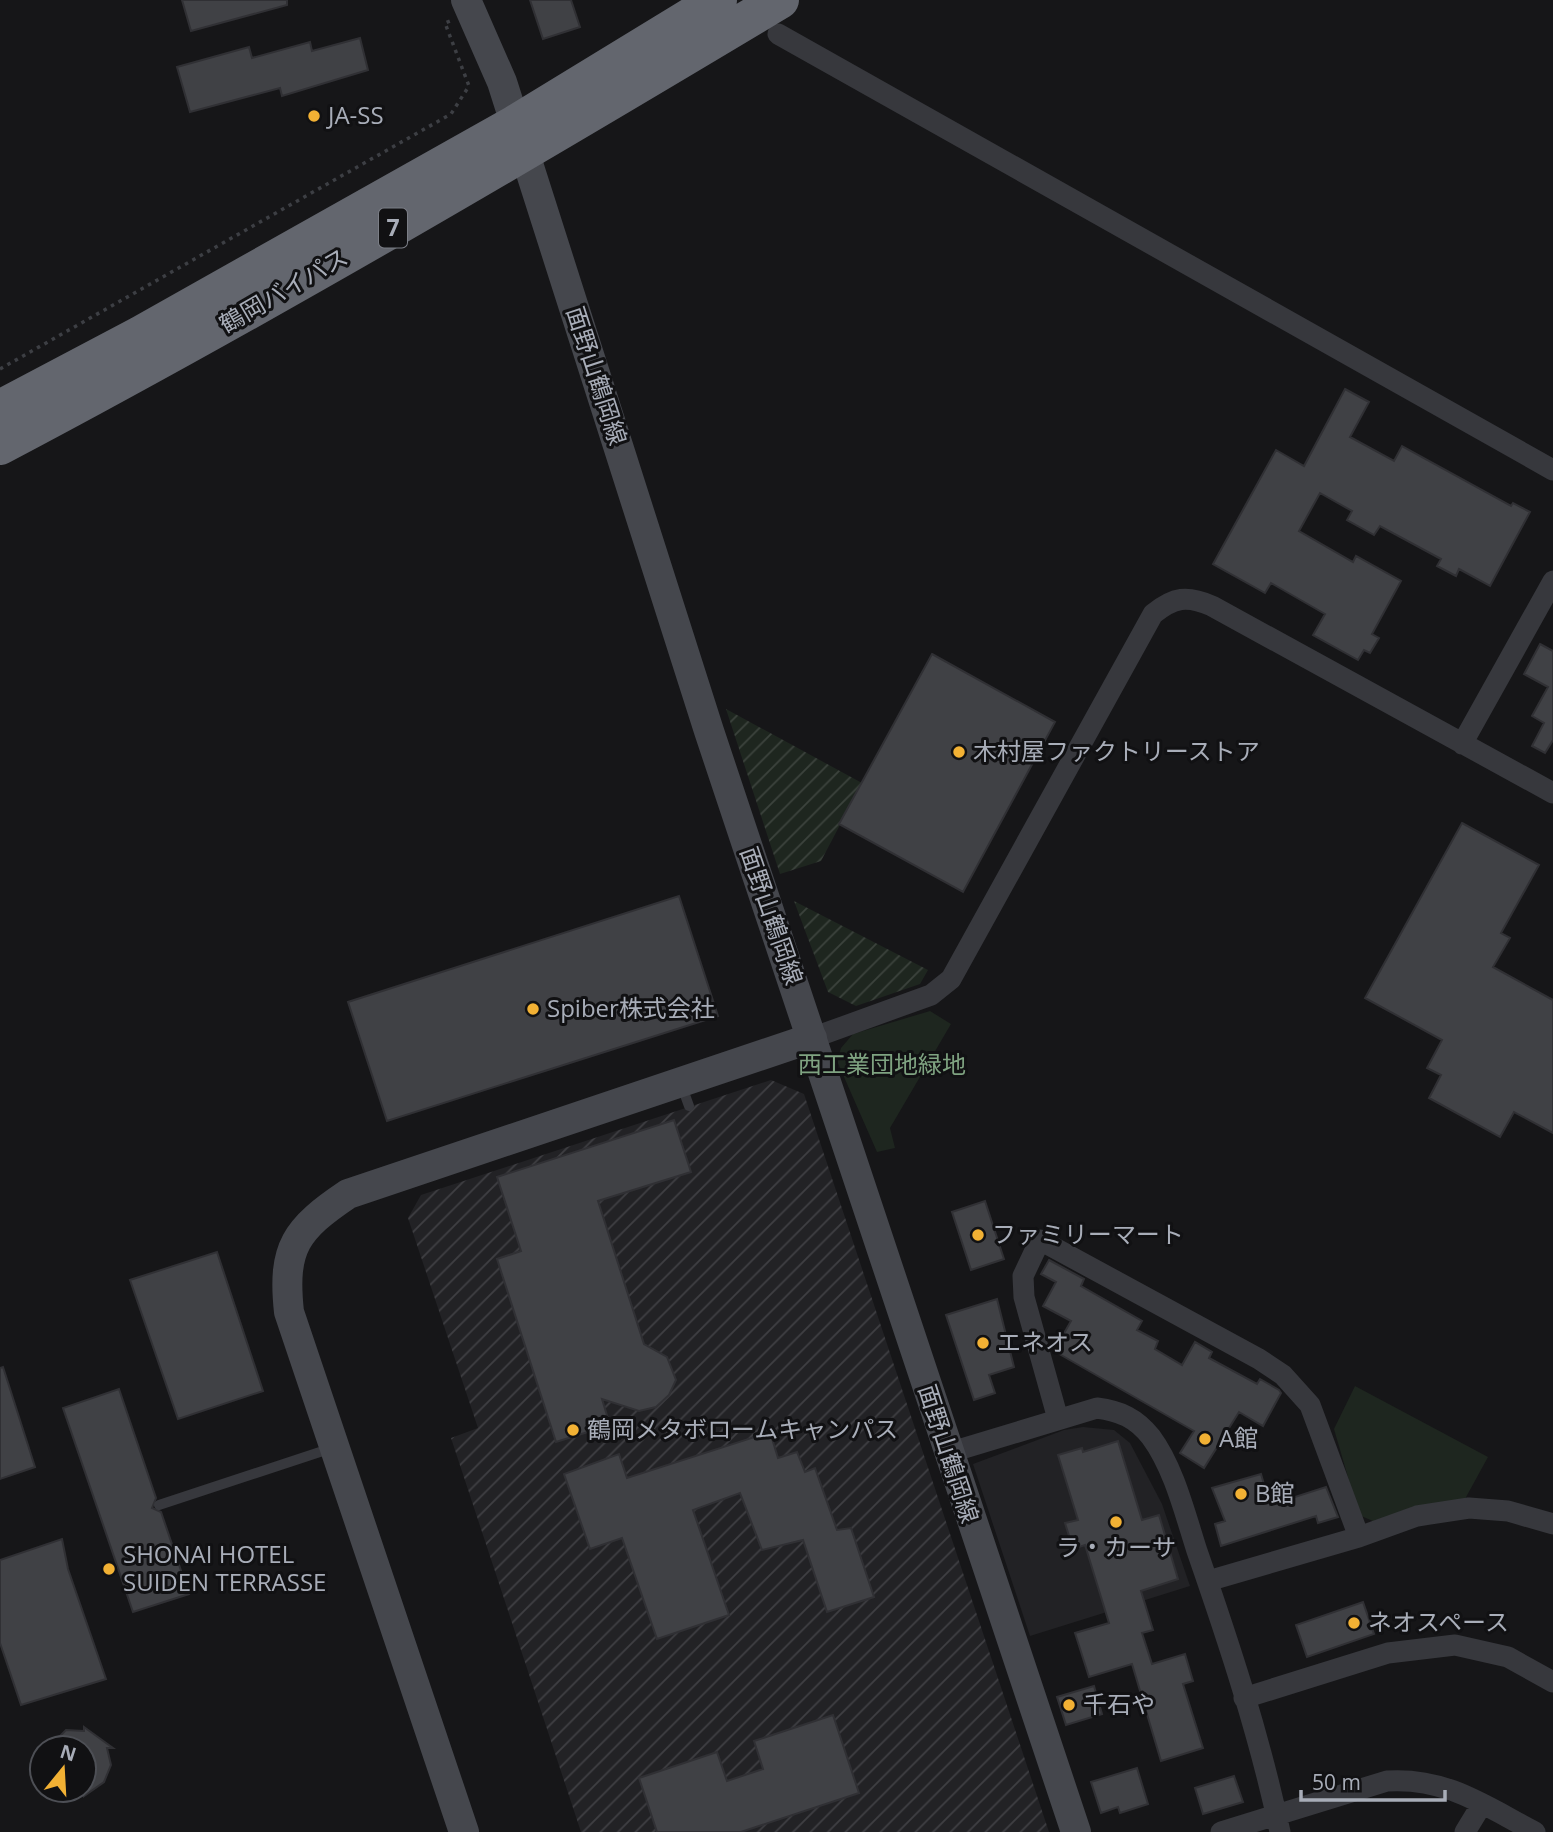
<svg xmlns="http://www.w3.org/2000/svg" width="1553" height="1832" font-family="'Open Sans','Noto Sans JP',sans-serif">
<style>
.built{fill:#222225}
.industrial{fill:url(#industrial-furrows)}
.park{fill:#1e261f}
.garden{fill:url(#garden-furrows)}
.building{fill:#404145;stroke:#303034;stroke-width:2}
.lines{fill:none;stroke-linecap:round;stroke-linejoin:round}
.path{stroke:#3d3f44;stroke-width:3.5;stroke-dasharray:3.5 5;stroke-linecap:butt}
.lane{stroke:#37383d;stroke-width:10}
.street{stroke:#37383d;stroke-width:21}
.secondary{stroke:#45474d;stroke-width:30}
.highway{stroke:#63666e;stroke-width:38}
.poi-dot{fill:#f2b134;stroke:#111113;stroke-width:2.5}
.labels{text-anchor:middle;stroke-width:6;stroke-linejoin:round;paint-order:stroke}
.shield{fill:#111113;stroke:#7b7e86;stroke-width:2}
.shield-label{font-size:23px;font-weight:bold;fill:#a8adb8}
.poi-label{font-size:24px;fill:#a8adb8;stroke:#111113;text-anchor:start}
.street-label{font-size:24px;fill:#a8adb8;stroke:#111113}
.park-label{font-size:24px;fill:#7fa381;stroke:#111113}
</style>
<defs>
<pattern id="industrial-furrows" width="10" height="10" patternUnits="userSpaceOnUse" patternTransform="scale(1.75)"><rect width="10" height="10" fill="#222225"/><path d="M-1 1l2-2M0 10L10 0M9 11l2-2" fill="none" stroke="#3f3f43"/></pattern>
<pattern id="garden-furrows" width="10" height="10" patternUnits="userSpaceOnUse" patternTransform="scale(1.75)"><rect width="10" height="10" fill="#1e261f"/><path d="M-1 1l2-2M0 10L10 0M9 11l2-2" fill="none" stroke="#3c433d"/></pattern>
</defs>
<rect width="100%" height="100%" fill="#161618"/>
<path class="built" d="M 1083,1427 L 1114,1430 L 1130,1443 L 1162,1504 L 1190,1586 L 1030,1636 L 973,1464 L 1064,1430 Z"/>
<path class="industrial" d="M 771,1080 L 804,1094 L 1049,1832 L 581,1832 L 451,1438 L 478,1428 L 408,1218 L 421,1195 Z"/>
<path class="park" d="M 930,1011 L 951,1024 L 890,1128 L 895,1148 L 877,1152 L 837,1061 L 841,1048 L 853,1034 Z
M 1355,1386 L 1488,1457 L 1465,1499 L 1375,1522 L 1359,1515 L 1334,1429 Z"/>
<path class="garden" d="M 726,709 L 862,783 L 821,861 L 780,874 Z
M 794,901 L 928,970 L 920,984 L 856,1006 L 828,992 Z"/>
<path class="building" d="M 182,0 L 287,0 L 287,5 L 191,31 Z
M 530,0 L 571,0 L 580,27 L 543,39 Z
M 360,38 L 368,70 L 282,96 L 280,88 L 190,112 L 177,67 L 249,47 L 252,58 L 310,42 L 312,51 Z
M 1345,389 L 1369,402 L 1350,437 L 1394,461 L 1402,446 L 1511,506 L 1513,503 L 1530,512 L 1490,586 L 1459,569 L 1456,576 L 1437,566 L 1441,559 L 1380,526 L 1374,535 L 1347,520 L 1352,511 L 1320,493 L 1299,531 L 1353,562 L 1356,556 L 1401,581 L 1372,634 L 1379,638 L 1370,653 L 1364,650 L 1358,660 L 1313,635 L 1325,614 L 1271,583 L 1265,593 L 1213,564 L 1276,450 L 1304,466 Z
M 1540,644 L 1553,651 L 1553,740 L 1545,753 L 1532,746 L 1544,723 L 1532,716 L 1548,687 L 1524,674 Z
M 932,654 L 1055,722 L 963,892 L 839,824 Z
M 1462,823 L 1539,865 L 1501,933 L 1510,938 L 1493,967 L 1553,1000 L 1553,1133 L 1514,1112 L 1500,1137 L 1429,1098 L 1441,1075 L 1427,1068 L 1442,1040 L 1365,998 Z
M 679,896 L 718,1016 L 387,1121 L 348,1002 Z
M 674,1120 L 691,1172 L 598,1201 L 644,1344 L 667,1357 L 676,1380 L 669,1395 L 656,1407 L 639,1411 L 602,1399 L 610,1425 L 556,1442 L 497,1259 L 521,1251 L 497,1177 Z
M 985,1201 L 1004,1259 L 971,1270 L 952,1212 Z
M 217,1252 L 263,1391 L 178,1419 L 130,1280 Z
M 1049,1260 L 1084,1279 L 1081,1286 L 1142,1321 L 1137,1330 L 1158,1341 L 1155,1349 L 1182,1365 L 1195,1342 L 1212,1352 L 1209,1358 L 1257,1384 L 1260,1379 L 1279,1390 L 1281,1393 L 1263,1426 L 1239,1412 L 1204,1468 L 1180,1453 L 1194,1431 L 1054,1351 L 1071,1321 L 1043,1306 L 1056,1282 L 1041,1274 Z
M 997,1299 L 1014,1367 L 989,1375 L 995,1393 L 974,1400 L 946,1315 Z
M 3,1367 L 35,1467 L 0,1479 L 0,1368 Z
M 119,1389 L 156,1498 L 152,1508 L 161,1512 L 189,1594 L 133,1612 L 63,1408 Z
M 770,1432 L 778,1458 L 797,1452 L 805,1472 L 815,1468 L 837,1530 L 851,1528 L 874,1597 L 827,1612 L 803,1540 L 762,1550 L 740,1493 L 693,1510 L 729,1615 L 657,1639 L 622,1538 L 590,1549 L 564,1474 L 619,1454 L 627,1478 Z
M 1118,1441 L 1142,1520 L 1159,1515 L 1178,1579 L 1141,1591 L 1153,1630 L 1142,1633 L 1152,1664 L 1185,1654 L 1193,1681 L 1183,1684 L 1203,1748 L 1161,1761 L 1132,1664 L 1089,1677 L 1075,1633 L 1109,1623 L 1085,1545 L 1073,1549 L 1065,1523 L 1078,1520 L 1058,1455 L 1082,1448 L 1083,1452 Z
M 1261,1474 L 1270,1505 L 1326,1487 L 1338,1517 L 1318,1523 L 1316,1516 L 1221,1546 L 1215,1524 L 1225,1521 L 1212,1488 Z
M 62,1539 L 68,1569 L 106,1679 L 21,1705 L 0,1643 L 0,1560 Z
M 1363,1602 L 1374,1634 L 1307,1657 L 1296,1625 Z
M 1094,1686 L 1102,1714 L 1066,1725 L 1057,1697 Z
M 833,1715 L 859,1793 L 741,1832 L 657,1832 L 639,1778 L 717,1752 L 727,1781 L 763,1769 L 754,1741 Z
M 84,1727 L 113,1748 L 107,1748 L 111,1765 L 104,1782 L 84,1796 L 84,1748 L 48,1748 L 66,1730 L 84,1731 Z
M 1137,1768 L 1148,1804 L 1120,1813 L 1118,1807 L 1101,1813 L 1091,1782 Z
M 1234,1776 L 1243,1802 L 1203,1814 L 1195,1788 Z"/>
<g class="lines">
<path class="path" d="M 0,369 L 451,114 L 469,86 L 445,23 L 450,21"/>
<path class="lane" d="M 681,1084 L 689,1106
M 159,1505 L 332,1448"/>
<path class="street" d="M 778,34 L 1553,470
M 1462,744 L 1553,581
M 812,1038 L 931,995 L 951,979 L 1153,614 C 1174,597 1187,595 1212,606 L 1553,793
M 1058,1419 L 1024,1297 L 1023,1276 L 1040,1240 L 1259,1359 L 1283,1375 L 1310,1405 L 1359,1537
M 948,1453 L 1097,1408 C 1120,1411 1136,1418 1151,1437 C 1174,1468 1185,1514 1197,1551 C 1229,1643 1260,1737 1280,1832
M 1208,1581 L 1359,1537 L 1417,1516 L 1469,1508 L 1508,1511 L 1553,1524
M 1244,1698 L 1388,1653 L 1455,1645 L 1508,1657 L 1553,1682
M 1221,1832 L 1387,1781 C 1446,1777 1485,1806 1535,1832
M 1465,1832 L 1482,1804"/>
<path class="secondary" d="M 466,0 L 502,82 L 709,731 L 1076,1832
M 464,1832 L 289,1312 C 282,1247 296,1229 348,1194 L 812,1038"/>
<path class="highway" d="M 0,409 L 140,335 L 515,124 L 718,0
M 0,446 C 265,306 523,154 780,0"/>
</g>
<g class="poi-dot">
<circle cx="314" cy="116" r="7"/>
<circle cx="959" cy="752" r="7"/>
<circle cx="533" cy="1009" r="7"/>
<circle cx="978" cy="1235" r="7"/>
<circle cx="983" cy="1343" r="7"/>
<circle cx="573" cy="1430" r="7"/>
<circle cx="1205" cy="1439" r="7"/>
<circle cx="1241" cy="1494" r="7"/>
<circle cx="1116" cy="1522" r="7"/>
<circle cx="109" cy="1569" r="7"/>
<circle cx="1354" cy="1623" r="7"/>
<circle cx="1069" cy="1705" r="7"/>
</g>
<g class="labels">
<rect class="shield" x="379" y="208.5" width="28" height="39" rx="5"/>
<g class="shield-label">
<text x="393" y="236">7</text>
</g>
<g class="poi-label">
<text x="328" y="124">JA-SS</text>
<text x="973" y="760">木村屋ファクトリーストア</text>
<text x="547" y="1017">Spiber株式会社</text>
<text x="992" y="1243">ファミリーマート</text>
<text x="997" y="1351">エネオス</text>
<text x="587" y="1438">鶴岡メタボロームキャンパス</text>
<text x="1219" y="1447">A館</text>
<text x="1255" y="1502">B館</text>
<text x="1116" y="1556" text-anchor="middle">ラ・カーサ</text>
<text x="123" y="1563">SHONAI HOTEL<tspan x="123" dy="28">SUIDEN TERRASSE</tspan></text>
<text x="1368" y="1631">ネオスペース</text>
<text x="1083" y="1713">千石や</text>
</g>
<g class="street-label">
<text transform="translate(284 291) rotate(-30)" y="8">鶴岡バイパス</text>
<text transform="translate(596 376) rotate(72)" y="8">面野山鶴岡線</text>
<text transform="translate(771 916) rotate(71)" y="8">面野山鶴岡線</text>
<text transform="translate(948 1454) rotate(72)" y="8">面野山鶴岡線</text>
</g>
<g class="park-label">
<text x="882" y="1073">西工業団地緑地</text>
</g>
</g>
<g transform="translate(63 1769) rotate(18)"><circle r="33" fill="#111113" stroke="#4d4f55" stroke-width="2"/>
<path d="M0-5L12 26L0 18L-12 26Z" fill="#f2b134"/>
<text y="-10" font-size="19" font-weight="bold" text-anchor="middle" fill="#a8adb8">N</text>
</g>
<path d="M1301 1790v10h144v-10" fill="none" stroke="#a8adb8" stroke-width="3.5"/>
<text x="1312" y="1790" font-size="21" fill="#a8adb8" stroke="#111113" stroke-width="5" paint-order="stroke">50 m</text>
</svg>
